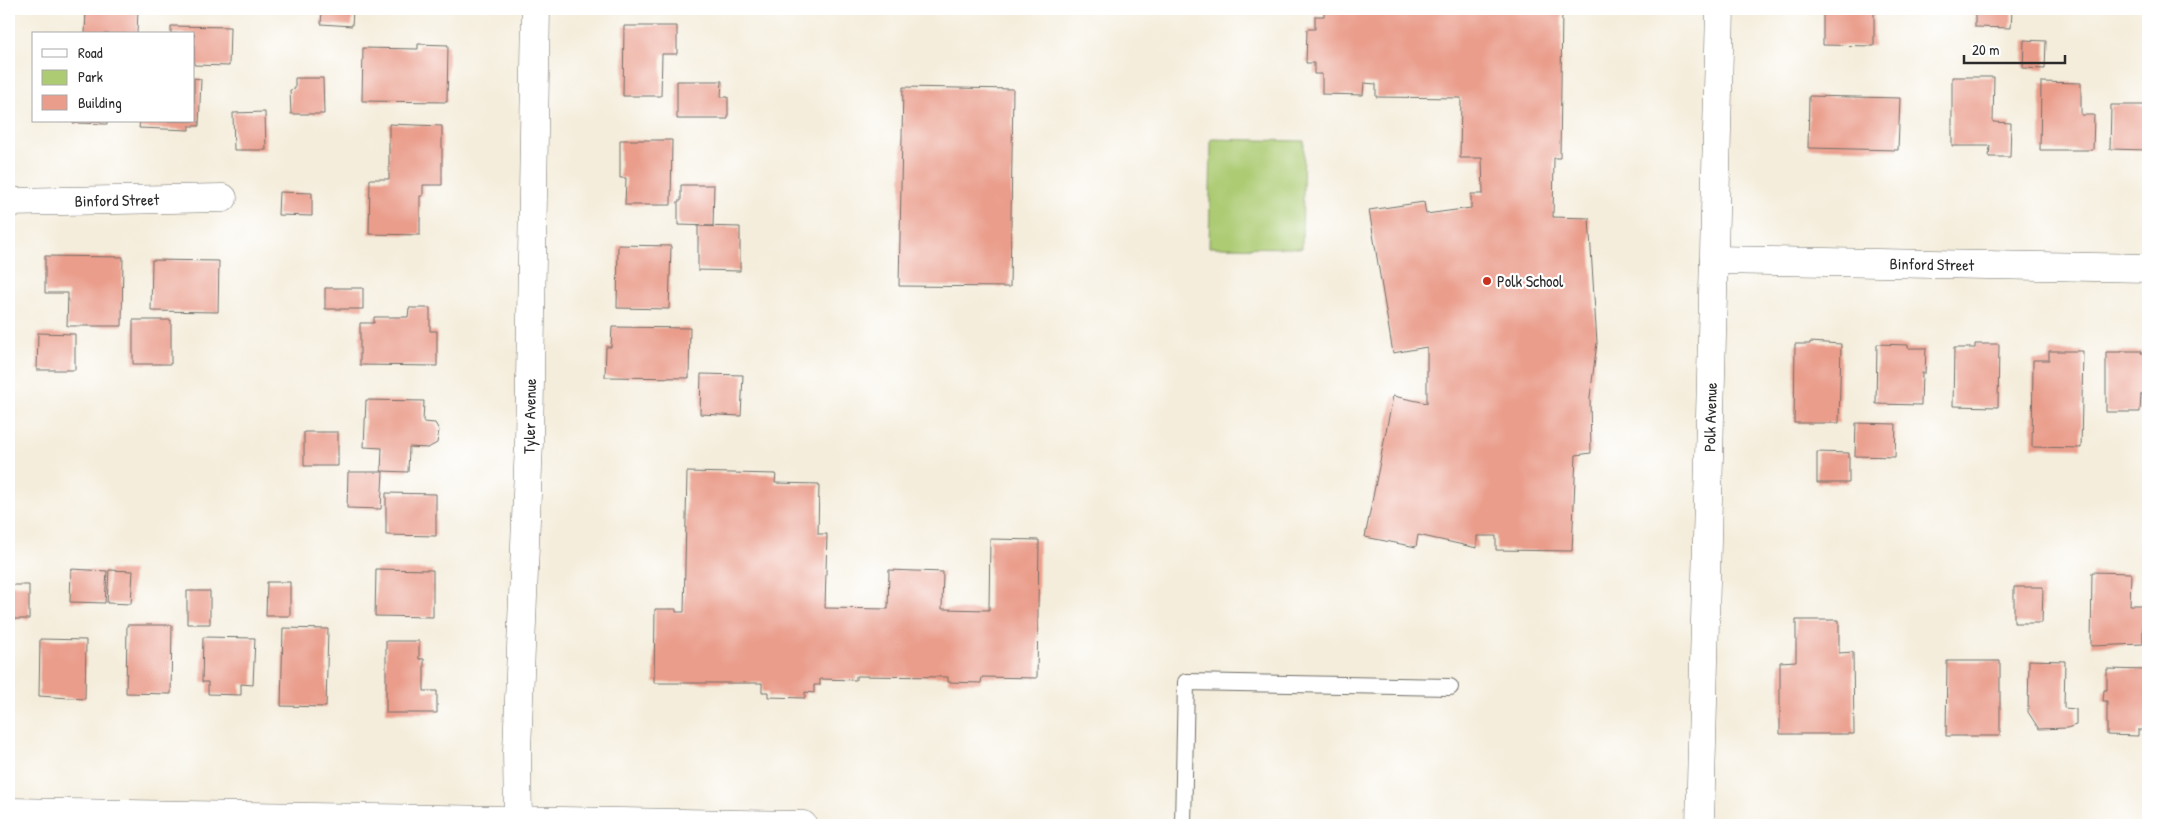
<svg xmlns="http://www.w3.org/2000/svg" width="2157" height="834" font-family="'Patrick Hand',sans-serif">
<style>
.green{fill:#accb72;stroke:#6c7b4e}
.building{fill:#ea9d8b}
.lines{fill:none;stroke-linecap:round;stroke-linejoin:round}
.service-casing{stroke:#716f69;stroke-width:18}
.minor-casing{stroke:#716f69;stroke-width:29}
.service{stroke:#fff;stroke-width:16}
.minor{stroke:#fff;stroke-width:28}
.poi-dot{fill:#c8321e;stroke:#fff;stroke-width:2}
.labels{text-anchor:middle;stroke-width:4.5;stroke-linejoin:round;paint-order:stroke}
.street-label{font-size:16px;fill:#2b2b2b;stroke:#fff}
.poi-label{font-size:16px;fill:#2b2b2b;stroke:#fff;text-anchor:start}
</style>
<rect width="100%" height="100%" fill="#fff"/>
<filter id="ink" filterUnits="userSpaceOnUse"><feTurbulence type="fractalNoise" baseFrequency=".02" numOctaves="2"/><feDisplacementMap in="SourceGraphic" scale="10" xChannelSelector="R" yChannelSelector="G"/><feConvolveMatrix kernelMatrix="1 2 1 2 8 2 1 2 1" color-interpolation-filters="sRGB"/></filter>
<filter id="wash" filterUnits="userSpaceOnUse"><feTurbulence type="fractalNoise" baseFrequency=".0096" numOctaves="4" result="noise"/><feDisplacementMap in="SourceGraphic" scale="20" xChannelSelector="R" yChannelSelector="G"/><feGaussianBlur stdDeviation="1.12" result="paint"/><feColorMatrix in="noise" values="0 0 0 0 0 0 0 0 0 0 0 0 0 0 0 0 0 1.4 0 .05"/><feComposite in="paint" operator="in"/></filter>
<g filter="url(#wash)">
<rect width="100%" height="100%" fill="#f4eddb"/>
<path class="green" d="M 1211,139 L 1304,141 L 1302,248 L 1209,247 Z"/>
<g id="blocks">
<path class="building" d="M 86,9 L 138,9 L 137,34 L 85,34 Z
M 322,9 L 353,9 L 352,26 L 321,24 Z
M 1324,9 L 1562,9 L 1560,158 L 1554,158 L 1553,217 L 1589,218 L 1597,343 L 1590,397 L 1591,453 L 1576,455 L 1572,551 L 1496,550 L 1496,536 L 1477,536 L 1477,548 L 1418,535 L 1416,547 L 1365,537 L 1393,396 L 1427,403 L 1427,347 L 1393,353 L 1369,210 L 1424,202 L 1426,214 L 1471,208 L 1471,194 L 1483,194 L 1482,158 L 1460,158 L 1461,98 L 1376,97 L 1376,84 L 1364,83 L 1363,95 L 1322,94 L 1322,74 L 1314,74 L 1314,63 L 1306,63 L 1307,29 L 1315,29 L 1315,16 L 1324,16 Z
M 1823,9 L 1874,9 L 1874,46 L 1823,45 Z
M 1975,9 L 2012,9 L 2011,28 L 1975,27 Z
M 171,26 L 230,27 L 229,66 L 194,65 L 194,34 L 171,34 Z
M 624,26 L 677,26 L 677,54 L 662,54 L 661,96 L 623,96 Z
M 2024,40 L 2046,41 L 2045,69 L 2023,68 Z
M 418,44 L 448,45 L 447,102 L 362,101 L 363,48 L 418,49 Z
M 1952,77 L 1994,77 L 1993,122 L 2011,123 L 2010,157 L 1989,157 L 1990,146 L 1952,146 Z
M 194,78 L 201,79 L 199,126 L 189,126 L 189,130 L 139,128 L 140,121 L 194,121 Z
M 295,78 L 323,78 L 324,114 L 291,114 L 290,90 L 295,89 Z
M 677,81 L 722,81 L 721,97 L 728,97 L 728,119 L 677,119 Z
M 2041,82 L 2081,83 L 2081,115 L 2094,115 L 2093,150 L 2040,150 Z
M 903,87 L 1013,89 L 1010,287 L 899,286 Z
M 1809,96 L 1900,98 L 1898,150 L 1808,148 Z
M 2111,105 L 2148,105 L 2148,150 L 2110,149 Z
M 265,112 L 266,150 L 234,150 L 233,113 Z
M 73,121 L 107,121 L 107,124 L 73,123 Z
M 389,124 L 442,126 L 442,185 L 423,185 L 423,196 L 420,196 L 420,235 L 369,234 L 370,179 L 389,179 Z
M 620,140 L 672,140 L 671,205 L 625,205 L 626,178 L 620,178 Z
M 681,185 L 714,185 L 713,226 L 678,225 L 678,201 L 681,201 Z
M 279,192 L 312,193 L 312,216 L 278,215 Z
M 698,226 L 740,227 L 740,271 L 698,270 Z
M 618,245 L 671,246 L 669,309 L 617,308 Z
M 45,256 L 123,257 L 122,326 L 67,326 L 68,293 L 45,293 Z
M 152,260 L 219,261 L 218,312 L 151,311 Z
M 325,288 L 363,288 L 363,309 L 325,309 Z
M 409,308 L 430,308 L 430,331 L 437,331 L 437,366 L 360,365 L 360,323 L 374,323 L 374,317 L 408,317 Z
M 133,320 L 171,320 L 171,364 L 133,364 Z
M 612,327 L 690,328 L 689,378 L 605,377 L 606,347 L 611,347 Z
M 38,333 L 75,334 L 75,370 L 37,370 Z
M 1810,342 L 1841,344 L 1839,423 L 1794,423 L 1795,344 L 1810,344 Z
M 1877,344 L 1908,345 L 1908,348 L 1926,348 L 1925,373 L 1922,373 L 1921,405 L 1876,404 Z
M 1975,344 L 1999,344 L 1998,407 L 1953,406 L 1954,348 L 1975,348 Z
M 2049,351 L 2083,351 L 2081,448 L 2032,447 L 2033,360 L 2049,360 Z
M 2122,351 L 2142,351 L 2141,353 L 2148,353 L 2148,394 L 2141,394 L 2140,412 L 2106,412 L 2106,352 L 2122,352 Z
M 701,374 L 743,375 L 741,416 L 700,414 Z
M 366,400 L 424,401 L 423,422 L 435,423 L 439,430 L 437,443 L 428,448 L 409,447 L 408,472 L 381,471 L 382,448 L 364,447 Z
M 1856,423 L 1896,424 L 1895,457 L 1855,456 Z
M 304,432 L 338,432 L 338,466 L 304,466 Z
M 1817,452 L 1849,453 L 1849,483 L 1817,483 Z
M 348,472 L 383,472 L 381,509 L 347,508 Z
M 687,472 L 776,474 L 775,483 L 819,484 L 818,534 L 827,534 L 825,608 L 888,609 L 889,570 L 943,572 L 942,609 L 989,610 L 990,539 L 1039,540 L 1037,678 L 982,677 L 981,683 L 948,682 L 948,677 L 856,676 L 856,680 L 820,679 L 820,685 L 814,685 L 814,693 L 805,692 L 805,698 L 768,697 L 768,692 L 762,692 L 762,683 L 654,683 L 655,609 L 676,609 L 676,612 L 684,612 Z
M 386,493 L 436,494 L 436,536 L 386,535 Z
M 71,569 L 107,571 L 105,603 L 70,602 Z
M 376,569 L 433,570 L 433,617 L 375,616 Z
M 109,570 L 133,571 L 131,604 L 107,603 Z
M 2092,572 L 2131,573 L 2130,605 L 2143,605 L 2143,644 L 2091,646 Z
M 267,582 L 290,582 L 290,616 L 266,616 Z
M 9,585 L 29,585 L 29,619 L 9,619 Z
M 2014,587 L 2043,587 L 2042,623 L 2014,623 Z
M 187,591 L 210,591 L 210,624 L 187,624 Z
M 1796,620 L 1839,620 L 1839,653 L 1853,652 L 1854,734 L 1780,734 L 1780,662 L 1796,661 Z
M 127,625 L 172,625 L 171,694 L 126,693 Z
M 283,628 L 328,629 L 326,707 L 281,706 Z
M 203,637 L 255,638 L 253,685 L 241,684 L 241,695 L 208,694 L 208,682 L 202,682 Z
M 40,639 L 86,640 L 85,699 L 39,696 Z
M 386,641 L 419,641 L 419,659 L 424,659 L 424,691 L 437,691 L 437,713 L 386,713 Z
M 2029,660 L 2065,661 L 2064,708 L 2076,709 L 2076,725 L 2067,728 L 2039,729 L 2028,712 Z
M 1947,661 L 2000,661 L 2000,736 L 1946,736 Z
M 2107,669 L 2148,670 L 2148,730 L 2138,730 L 2138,736 L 2107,735 L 2107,701 L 2103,701 L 2104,690 L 2107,690 Z"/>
</g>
</g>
<g filter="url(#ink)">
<use href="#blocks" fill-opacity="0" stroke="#716f69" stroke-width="1"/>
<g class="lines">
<defs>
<path id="service" d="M 1183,825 L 1186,682 L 1450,687"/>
<g id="minor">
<path id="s1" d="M 9,202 L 223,198"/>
<path id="s2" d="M 1714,260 L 2148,268"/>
<path d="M 9,812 L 803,825"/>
<path id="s3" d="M 518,825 L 517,751 L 529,442 L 536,9"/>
<path id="s4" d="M 1700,825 L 1720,9"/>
</g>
</defs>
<use href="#service" class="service-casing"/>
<use href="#minor" class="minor-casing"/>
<use href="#service" class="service"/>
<use href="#minor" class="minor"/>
</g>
</g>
<circle class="poi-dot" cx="1487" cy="281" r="5"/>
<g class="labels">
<g class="street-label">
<text dy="6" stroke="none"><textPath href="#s1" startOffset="108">Binford Street</textPath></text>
<text dy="6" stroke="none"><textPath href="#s2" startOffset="218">Binford Street</textPath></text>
<text dy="6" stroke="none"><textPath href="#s3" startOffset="409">Tyler Avenue</textPath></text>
<text dy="6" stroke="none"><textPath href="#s4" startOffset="408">Polk Avenue</textPath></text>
</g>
<g class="poi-label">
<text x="1497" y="287">Polk School</text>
</g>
</g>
<rect width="2157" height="834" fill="none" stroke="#fff" stroke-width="30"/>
<rect x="32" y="32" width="162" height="90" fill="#ffffff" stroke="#aaaaaa"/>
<rect x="42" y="49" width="25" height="8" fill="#ffffff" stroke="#aaaaaa"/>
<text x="78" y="58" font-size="15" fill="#2b2b2b">Road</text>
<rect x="42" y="70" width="25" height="15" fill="#accb72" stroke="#aaaaaa"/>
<text x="78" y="82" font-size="15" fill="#2b2b2b">Park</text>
<rect x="42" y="95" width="25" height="15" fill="#ea9d8b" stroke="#aaaaaa"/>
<text x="78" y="108" font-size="15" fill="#2b2b2b">Building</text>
<path d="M1964 55v8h101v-8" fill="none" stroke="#2b2b2b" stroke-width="2.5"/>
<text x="1972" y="55" font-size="15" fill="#2b2b2b" stroke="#ffffff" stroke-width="4" paint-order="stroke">20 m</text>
</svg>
